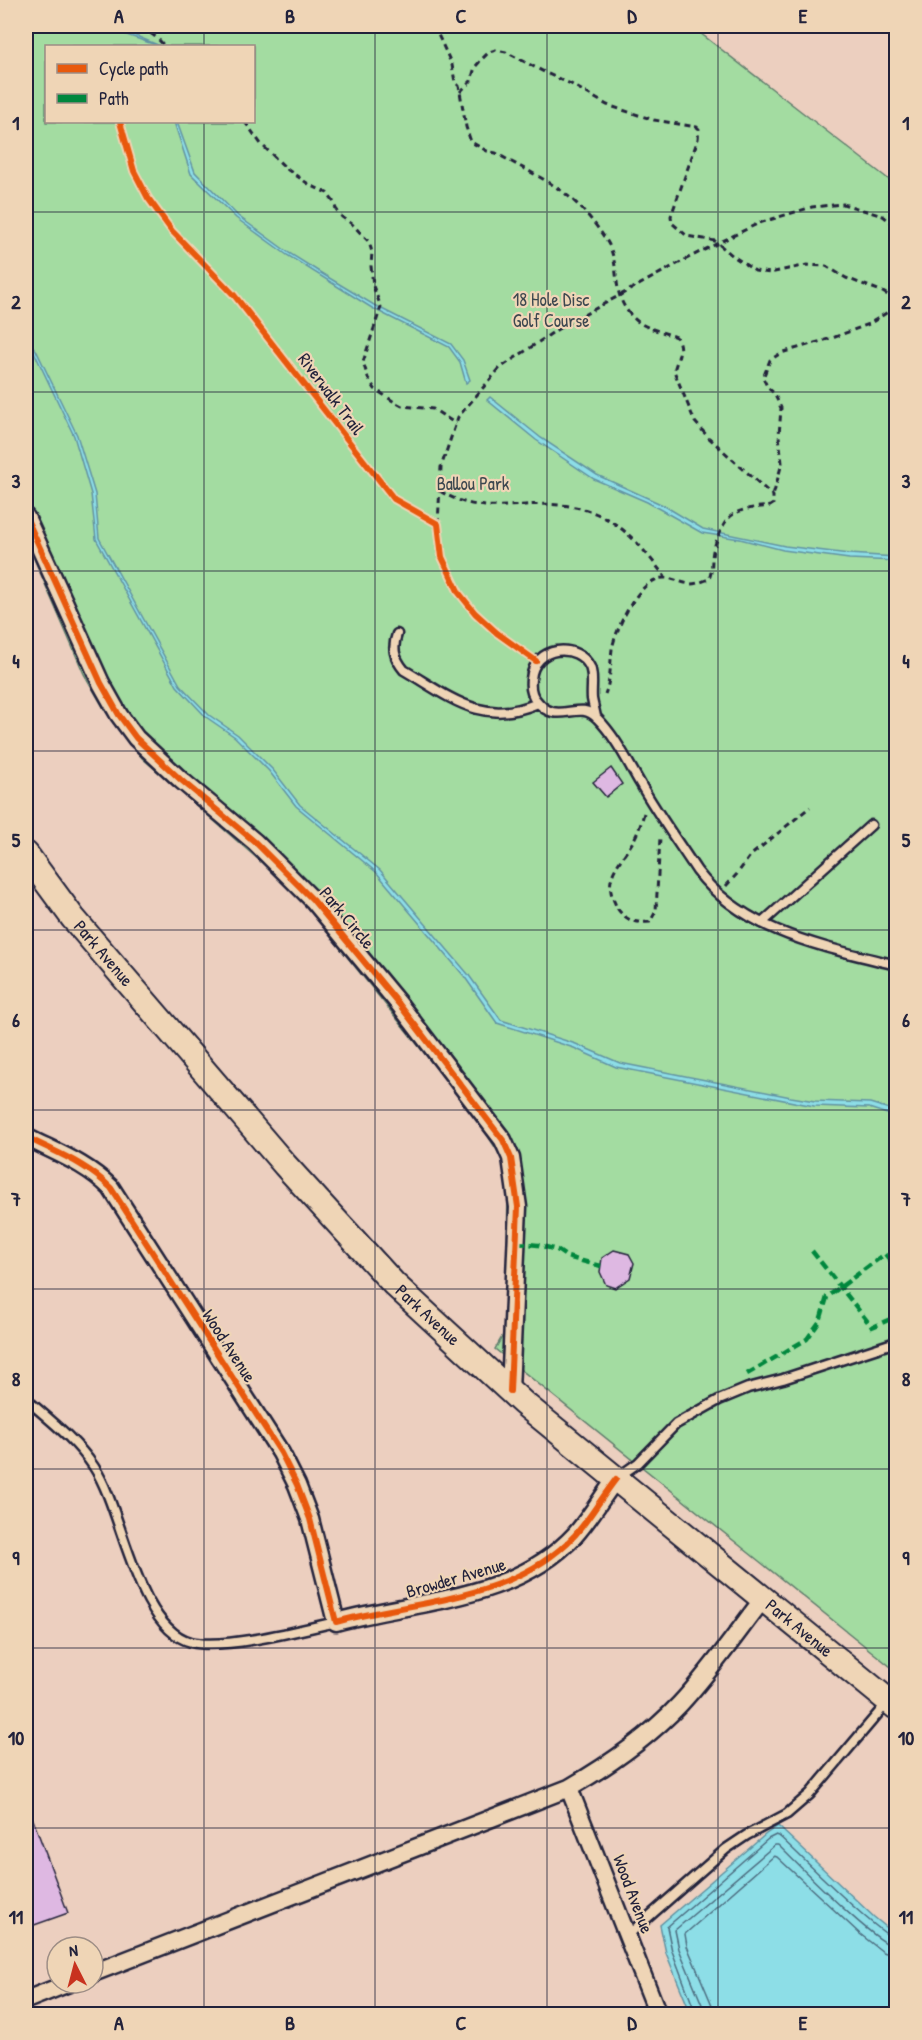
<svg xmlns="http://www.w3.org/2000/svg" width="922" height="2040" font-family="'Patrick Hand',sans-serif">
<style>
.green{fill:#a3dca1;stroke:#627f6e;stroke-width:1.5;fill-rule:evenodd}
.water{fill:#8ddee7;stroke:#6293a2;stroke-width:1.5}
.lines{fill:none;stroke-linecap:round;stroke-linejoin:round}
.shore{stroke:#4d6d80;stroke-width:1.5}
.building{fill:#deb8e2;stroke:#22223b;stroke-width:1.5}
.lane-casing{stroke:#22223b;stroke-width:13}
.street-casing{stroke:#22223b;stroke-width:21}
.secondary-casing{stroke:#22223b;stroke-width:28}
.path{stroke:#22223b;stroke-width:3;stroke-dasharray:6 4.5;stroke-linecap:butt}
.lane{stroke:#efd5b6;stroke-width:8}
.street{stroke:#efd5b6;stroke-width:16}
.secondary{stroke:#efd5b6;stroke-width:24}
.quiet{stroke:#00873e;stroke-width:4.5;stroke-dasharray:9 4.5;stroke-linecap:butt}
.cycleway-casing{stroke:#efd5b6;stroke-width:10}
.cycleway{stroke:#e8590c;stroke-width:6}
.grid{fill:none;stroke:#22223b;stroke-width:1.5;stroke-opacity:0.55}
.labels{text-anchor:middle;stroke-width:4.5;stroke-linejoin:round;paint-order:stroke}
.park-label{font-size:18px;fill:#3c474f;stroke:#efd5b6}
.street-label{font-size:18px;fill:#22223b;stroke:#efd5b6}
.neatline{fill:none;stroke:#22223b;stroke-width:2}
.grid-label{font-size:20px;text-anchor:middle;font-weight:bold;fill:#22223b}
</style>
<rect width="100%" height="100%" fill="#eccfbf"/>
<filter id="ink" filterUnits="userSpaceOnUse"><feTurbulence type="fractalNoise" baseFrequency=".0167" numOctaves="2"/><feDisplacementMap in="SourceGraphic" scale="12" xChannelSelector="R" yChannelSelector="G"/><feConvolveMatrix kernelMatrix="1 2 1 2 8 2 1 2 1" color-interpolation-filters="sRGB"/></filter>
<g filter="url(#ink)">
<path class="green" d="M 32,26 L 691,26 L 896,185 L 896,1671 L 495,1349 L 506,1330 L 508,1184 L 502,1158 L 477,1119 L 308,908 L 260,861 L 142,758 L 106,712 L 84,674 L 26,540 L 26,29 ZM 46,46 L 254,46 L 254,122 L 46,122 Z"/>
<path class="water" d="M 107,26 L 112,26 L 158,45 L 158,46 L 110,29 Z
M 174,122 L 177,122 L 195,172 L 238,216 L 289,253 L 321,273 L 374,305 L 451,344 L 463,360 L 470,380 L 466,383 L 460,362 L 449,347 L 372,308 L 287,255 L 236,218 L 191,174 Z
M 26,339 L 36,350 L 77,435 L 95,494 L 99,538 L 180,685 L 209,715 L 238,735 L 273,770 L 300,805 L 380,870 L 468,974 L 501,1020 L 576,1044 L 620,1063 L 791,1097 L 815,1101 L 870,1103 L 896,1111 L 896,1117 L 869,1108 L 814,1106 L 616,1067 L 574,1048 L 497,1023 L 464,976 L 376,872 L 296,806 L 269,771 L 235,737 L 206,717 L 177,686 L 96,539 L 91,494 L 74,436 L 34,352 L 26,344 Z
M 490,397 L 541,438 L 597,475 L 663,505 L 703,529 L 785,546 L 849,554 L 896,557 L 896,561 L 849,559 L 783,550 L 740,539 L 702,533 L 647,502 L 594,479 L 536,440 L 487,400 Z
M 778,1826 L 874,1917 L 896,1935 L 896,2014 L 691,2014 L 666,1953 L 660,1925 L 766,1834 Z"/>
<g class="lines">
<path class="shore" d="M 696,2014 L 672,1951 L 667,1927 L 768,1839 L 776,1835 L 779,1836 C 797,1852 881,1937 896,1939
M 704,2014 L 703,2007 L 679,1949 L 675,1930 L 775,1845 L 778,1845 C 798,1864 876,1945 896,1947
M 713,2014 L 712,2005 L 687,1946 L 685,1934 L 774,1856 L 777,1857 L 860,1934 L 883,1952 L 896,1956"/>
</g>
<path class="building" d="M 611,768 L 622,784 L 606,797 L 593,782 Z
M 614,1250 L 629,1254 L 634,1263 L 630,1278 L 615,1288 L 606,1285 L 600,1272 L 602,1258 Z
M 26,1801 L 68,1913 L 26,1928 Z"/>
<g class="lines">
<defs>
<path id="lane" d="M 397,634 C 392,648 394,658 404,670 C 450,697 482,727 538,703
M 596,717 C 595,711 593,705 592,699 C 591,688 594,677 590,667 C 578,642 534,645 531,679 C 530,687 531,694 536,700 C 557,728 578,698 597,718 C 616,737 627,761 640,783 C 657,813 678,842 697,871 C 745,933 825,947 896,965
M 762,923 L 871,825
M 26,1399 C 50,1420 76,1440 94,1467 C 123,1510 136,1627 191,1642 C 224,1650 301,1630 336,1622
M 618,1477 L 638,1463 L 676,1424 L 719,1400 L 748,1388 L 783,1379 L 896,1342
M 628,1935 L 726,1849 L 747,1835 L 787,1814 L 810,1794 L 887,1703"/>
<path id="street" d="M 26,517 L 101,683 L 119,715 L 136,738 L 181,780 L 255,842 L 313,900 L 399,1004 L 503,1140 L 511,1158 L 518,1207 L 510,1391
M 26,1137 C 57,1153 86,1163 111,1188 L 281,1453 L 297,1485 L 310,1519 L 336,1622 C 416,1600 514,1601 575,1535 C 590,1518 602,1497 616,1479
M 569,1788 L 658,2014
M 93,1973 L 569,1788 C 609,1765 648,1738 680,1704 C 710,1672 736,1634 763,1599
M 26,2000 L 69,1983"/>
<g id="secondary">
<path id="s1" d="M 26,854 L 73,918 L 285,1165 L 394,1284 L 523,1403 L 896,1707"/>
</g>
</defs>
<use href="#lane" class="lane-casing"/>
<use href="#street" class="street-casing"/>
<use href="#secondary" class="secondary-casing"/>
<path class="path" d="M 120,26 C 140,32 150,27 164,46
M 434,26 L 452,65 L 455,82 L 459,86 L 466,127 L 471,142 L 487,151 L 496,153 C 524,170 558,183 581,208 C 589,216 604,235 609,245 C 622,274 609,297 637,321 C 647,329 664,332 676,337 C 684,348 677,359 674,371 L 695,422 L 708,437 L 773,496 L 773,504 L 770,506 C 731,510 726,512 713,551 C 711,560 713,570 709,579 C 703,581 697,584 691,584 C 678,583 668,574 655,580 C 635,588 616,629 612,649 C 610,665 611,679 605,694
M 460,92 L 471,81 L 475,67 L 482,59 L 489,52 L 496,50 L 506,52 L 546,73 L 571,84 L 607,105 L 654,120 L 697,127 L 699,129 L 698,139 L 671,216 L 672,223 L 687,236 L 715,241 L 733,256 L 755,271 L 770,273 L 807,265 L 826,266 L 846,278 L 881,291 L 893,298 L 894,308 L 869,324 L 835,337 L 781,353 L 770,360 L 763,378 L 768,388 L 774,393 L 781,408 L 779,436 L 782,463 L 773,496
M 245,122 L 261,144 L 288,170 L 310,185 L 327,193 L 333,201 L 336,209 L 342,217 L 352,224 L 369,242 L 372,252 L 371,266 L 373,286 L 381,307 L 363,362 L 368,378 L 375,389 L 393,401 L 402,406 L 433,409 L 456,424
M 440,491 C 469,509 492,507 525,505 C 596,500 624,522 665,577
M 438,524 L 441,467 L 458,417 L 500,368 L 558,329 L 690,257 L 759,223 L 812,207 L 843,204 L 883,216 L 896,226
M 644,813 C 641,824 638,833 632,843 C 620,863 603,877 614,901 C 616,906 617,909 621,913 C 630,922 637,923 650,922 L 656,911 L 660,837
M 726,886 L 737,874 L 750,856 L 810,807"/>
<use href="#lane" class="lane"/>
<use href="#street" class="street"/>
<use href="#secondary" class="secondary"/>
<path class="quiet" d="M 517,1243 L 538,1245 L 557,1250 L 567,1257 L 601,1266
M 812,1251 L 872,1327 L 893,1318 L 896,1311
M 747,1374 L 807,1339 L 820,1321 L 827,1297 L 885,1254 L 896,1267"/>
<defs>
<path id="cycleway" d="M 120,122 L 134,171 L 148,198 L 172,231 L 234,295 L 394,499 L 438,524 L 442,557 L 459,593 L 475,613 L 497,633 L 536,661
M 26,517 L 101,683 L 119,715 L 136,738 L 181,780 L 255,842 L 313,900 L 399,1004 L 503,1140 L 511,1158 L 518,1207 L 510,1391
M 26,1137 C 57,1153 86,1163 111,1188 L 281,1453 L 297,1485 L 310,1519 L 336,1622 C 416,1600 514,1601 575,1535 C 590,1518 602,1497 616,1479"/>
</defs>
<use href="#cycleway" class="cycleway-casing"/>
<use href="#cycleway" class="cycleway"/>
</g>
</g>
<path class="grid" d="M 204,26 L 204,46M 375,26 L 375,2014M 547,26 L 547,2014M 718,26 L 718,2014M 204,122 L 204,2014M 26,212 L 896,212M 26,392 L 896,392M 26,571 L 896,571M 26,751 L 896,751M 26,930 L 896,930M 26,1110 L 896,1110M 26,1289 L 896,1289M 26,1469 L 896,1469M 26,1648 L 896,1648M 26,1828 L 896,1828"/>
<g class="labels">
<g class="park-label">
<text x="551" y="306">18 Hole Disc<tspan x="551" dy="21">Golf Course</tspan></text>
<text x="473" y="490">Ballou Park</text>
</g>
<g class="street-label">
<text transform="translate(331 394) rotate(53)" y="6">Riverwalk Trail</text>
<text transform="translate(347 918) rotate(50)" y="6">Park Circle</text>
<text dy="6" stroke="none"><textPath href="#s1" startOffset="126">Park Avenue</textPath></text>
<text dy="6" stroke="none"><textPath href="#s1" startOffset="612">Park Avenue</textPath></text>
<text transform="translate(229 1346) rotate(57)" y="6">Wood Avenue</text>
<text transform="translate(456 1578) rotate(-16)" y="6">Browder Avenue</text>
<text dy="6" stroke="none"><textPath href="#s1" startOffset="1098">Park Avenue</textPath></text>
<text transform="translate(633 1894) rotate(69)" y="6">Wood Avenue</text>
</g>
</g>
<rect width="922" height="2040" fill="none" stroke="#efd5b6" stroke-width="66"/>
<rect x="45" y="45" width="210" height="78" fill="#efd5b6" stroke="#9d8d85" stroke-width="1.5"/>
<rect x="57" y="64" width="30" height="9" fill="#e8590c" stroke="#9d8d85" stroke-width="1.5"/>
<text x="99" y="75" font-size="18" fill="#22223b">Cycle path</text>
<rect x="57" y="94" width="30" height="9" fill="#00873e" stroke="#9d8d85" stroke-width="1.5"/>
<text x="99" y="105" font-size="18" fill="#22223b">Path</text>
<g transform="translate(75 1965) rotate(354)"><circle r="28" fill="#efd5b6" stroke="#9d8d85" stroke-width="1.5"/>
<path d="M0-4.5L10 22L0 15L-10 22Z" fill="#c8321e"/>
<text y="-9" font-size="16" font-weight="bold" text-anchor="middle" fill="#22223b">N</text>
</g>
<rect x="33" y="33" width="856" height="1974" class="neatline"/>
<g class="grid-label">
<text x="119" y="23">A</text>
<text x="290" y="23">B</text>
<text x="461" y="23">C</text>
<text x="632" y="23">D</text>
<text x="803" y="23">E</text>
<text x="16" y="130">1</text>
<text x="906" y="130">1</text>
<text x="16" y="309">2</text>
<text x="906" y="309">2</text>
<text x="16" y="488">3</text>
<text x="906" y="488">3</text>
<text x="16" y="668">4</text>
<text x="906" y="668">4</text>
<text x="16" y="847">5</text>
<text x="906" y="847">5</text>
<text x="16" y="1027">6</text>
<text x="906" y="1027">6</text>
<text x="16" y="1206">7</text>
<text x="906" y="1206">7</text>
<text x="16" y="1386">8</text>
<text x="906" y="1386">8</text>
<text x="16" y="1565">9</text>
<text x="906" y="1565">9</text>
<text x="16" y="1745">10</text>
<text x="906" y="1745">10</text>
<text x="16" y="1924">11</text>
<text x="906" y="1924">11</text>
<text x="119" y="2030">A</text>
<text x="290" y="2030">B</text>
<text x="461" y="2030">C</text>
<text x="632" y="2030">D</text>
<text x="803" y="2030">E</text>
</g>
</svg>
